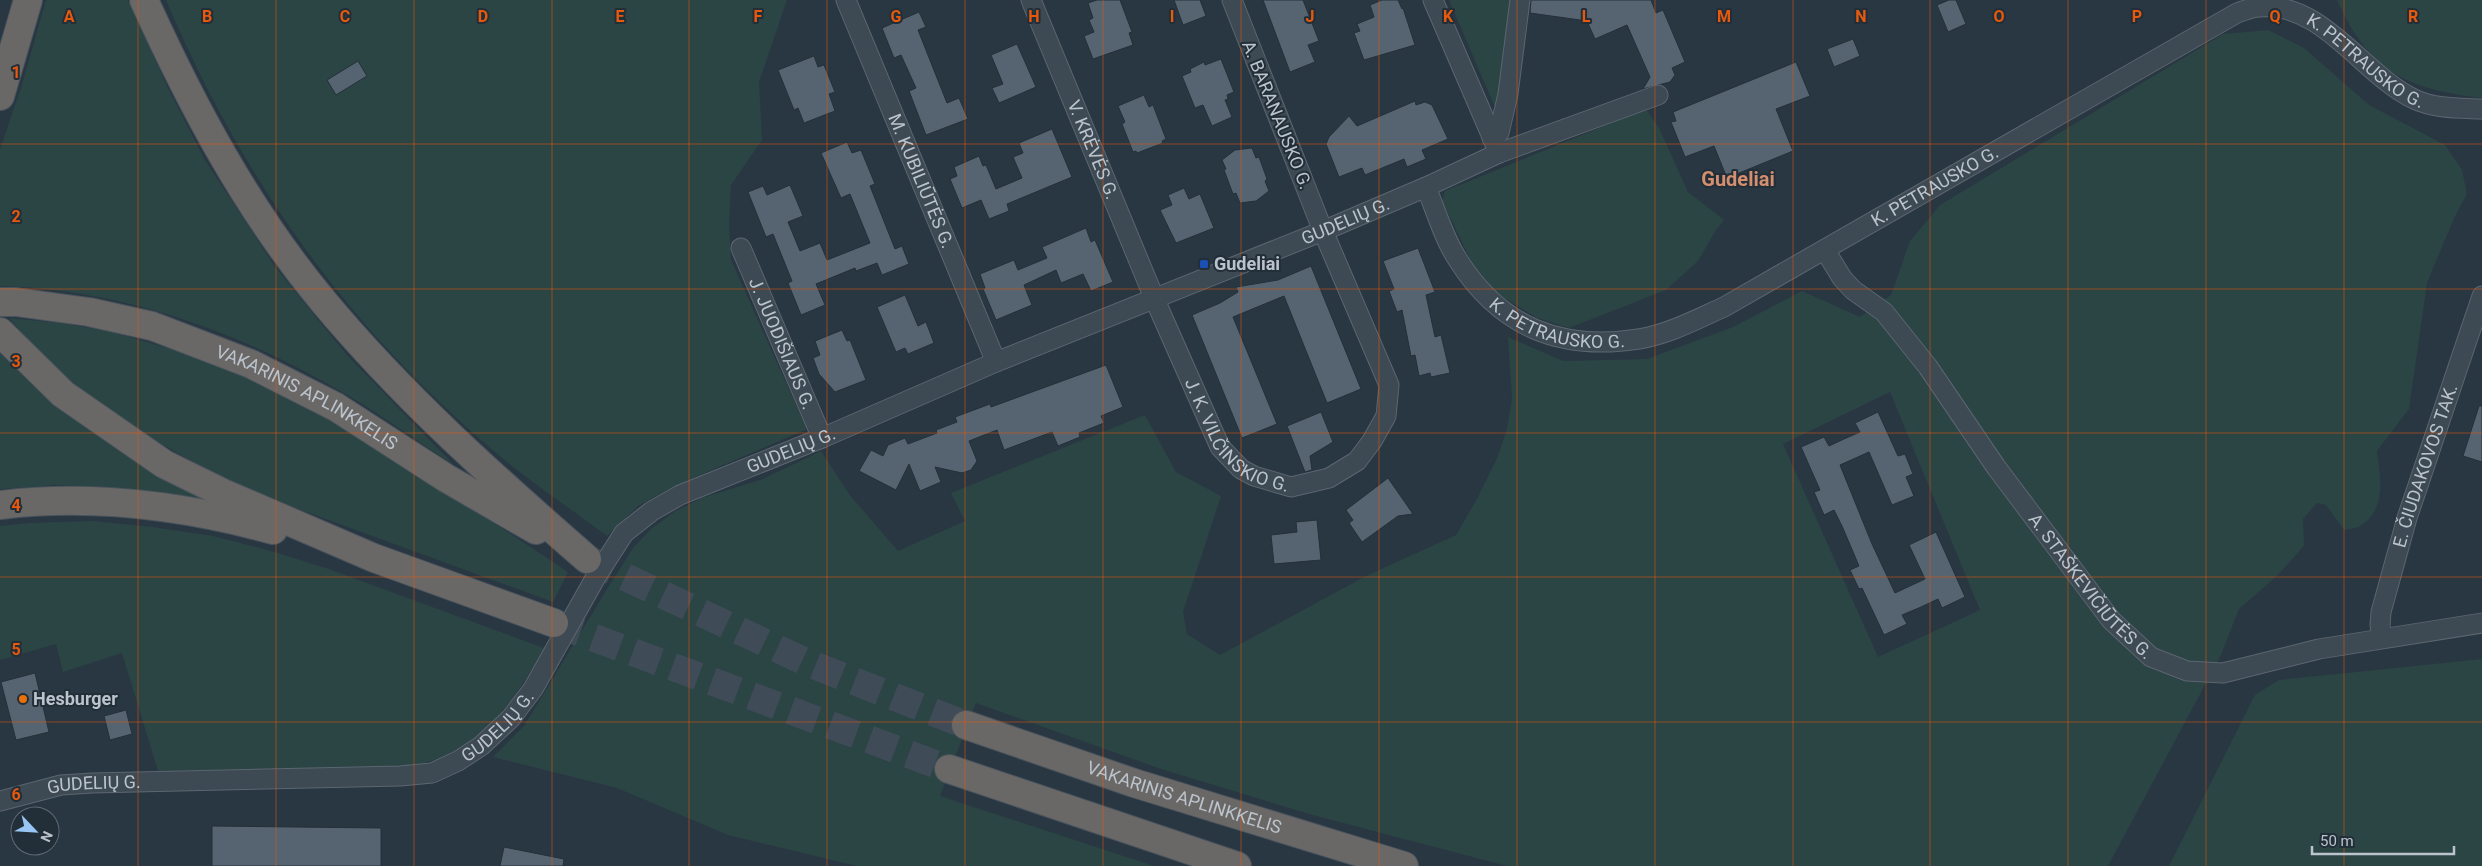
<svg xmlns="http://www.w3.org/2000/svg" width="2482" height="866" font-family="Roboto,sans-serif">
<style>
.green{fill:#2b4444;fill-rule:evenodd}
.building{fill:#556470;stroke:#24303a}
.lines{fill:none;stroke-linecap:round;stroke-linejoin:round}
.trunk-tunnel{stroke:#3f4c58;stroke-width:28;stroke-dasharray:28 14;stroke-linecap:butt}
.minor-casing{stroke:#5c6670;stroke-width:21}
.trunk-casing{stroke:#48535d;stroke-width:30}
.minor{stroke:#3d4953;stroke-width:19}
.trunk{stroke:#6a6866;stroke-width:28}
.grid{fill:none;stroke:#e8590c;stroke-width:1;stroke-opacity:0.55}
.transit-dot{fill:#1a4fb4;stroke:#222e38;stroke-width:2}
.food-dot{fill:#e8710a;stroke:#222e38;stroke-width:2}
.labels{text-anchor:middle;stroke-width:4;stroke-linejoin:round;paint-order:stroke}
.street-label{font-size:18px;fill:#bbc3cc;stroke:#222e38}
.poi-label{font-size:18px;font-weight:bold;fill:#bbc3cc;stroke:#222e38;text-anchor:start}
.quarter-label{font-size:20px;font-weight:bold;fill:#d38f6f;stroke:#222e38}
.grid-label{font-size:16px;text-anchor:middle;font-weight:bold;fill:#e8590c;stroke:#222e38;stroke-width:4;stroke-linejoin:round;paint-order:stroke}
</style>
<rect width="100%" height="100%" fill="#293743"/>
<path class="green" d="M 46,0 L 128,0 L 167,86 L 205,160 L 276,268 L 347,355 L 454,465 C 418,442 383,416 347,395 C 241,332 124,290 0,286 L 0,149 L 21,88 Z
M 166,0 L 787,0 L 759,82 L 762,140 L 731,185 L 729,225 L 731,260 L 807,429 L 675,486 L 638,506 L 607,536 C 570,508 530,482 495,452 C 346,326 242,179 166,0 Z
M 1449,0 L 1513,0 L 1497,112 Z
M 2337,0 L 2482,0 L 2482,98 C 2407,89 2369,72 2337,0 Z
M 2268,30 L 2304,48 L 2369,105 L 2445,145 L 2462,170 L 2467,194 L 2454,218 L 2427,283 L 2409,409 L 2377,451 C 2380,476 2387,507 2363,524 C 2359,528 2350,529 2344,530 L 2326,505 L 2317,503 L 2303,519 L 2304,546 L 2278,575 L 2239,609 L 2221,655 L 2108,866 L 1507,866 L 1309,814 L 1161,769 L 976,703 L 940,796 L 1154,866 L 857,866 L 728,835 L 617,788 L 493,757 L 524,726 L 607,589 L 633,548 L 651,529 L 674,512 L 702,498 L 763,479 L 821,451 L 849,494 L 898,551 L 965,521 L 951,493 L 1145,415 L 1176,472 L 1221,496 L 1183,612 L 1187,634 L 1220,655 L 1366,576 L 1456,535 L 1478,497 L 1498,456 L 1507,429 L 1512,399 L 1508,337 L 1563,361 L 1647,359 L 1733,327 L 1802,291 L 1860,317 L 1891,295 L 1910,241 L 1940,205 L 2223,34 ZM 1890,392 L 1980,610 L 1878,657 L 1783,444 Z
M 1646,109 L 1659,128 L 1688,192 L 1724,220 L 1716,230 L 1698,261 L 1666,290 L 1569,328 L 1537,318 L 1496,293 L 1472,263 L 1442,201 L 1445,191 Z
M 9,318 L 61,323 L 112,332 L 199,357 L 281,389 L 395,457 L 568,572 L 553,602 L 279,502 C 195,466 114,423 47,360 C 34,347 22,332 9,318 Z
M 0,351 L 47,394 L 208,500 L 121,488 L 56,485 L 0,489 Z
M 92,521 L 153,527 L 213,536 L 271,551 L 326,568 L 544,648 C 515,699 485,747 424,763 C 413,766 401,766 390,767 L 158,771 L 122,653 L 63,672 L 56,644 L 0,660 L 0,526 L 29,523 Z
M 2482,659 L 2482,866 L 2169,866 L 2255,695 L 2279,680 Z"/>
<path class="building" d="M 1097,0 L 1120,0 L 1132,32 L 1129,33 L 1133,45 L 1093,59 L 1084,36 L 1094,32 L 1089,20 L 1093,18 L 1088,3 Z
M 1174,0 L 1200,0 L 1206,16 L 1183,25 Z
M 1263,0 L 1303,0 L 1319,41 L 1308,45 L 1315,62 L 1290,72 Z
M 1382,0 L 1398,0 L 1402,9 L 1403,8 L 1415,45 L 1364,60 L 1354,33 L 1360,31 L 1357,24 L 1374,17 L 1370,5 Z
M 1531,0 L 1651,0 L 1656,13 L 1663,10 L 1685,62 L 1672,68 L 1675,75 L 1670,82 L 1643,89 L 1650,77 L 1627,25 L 1595,39 L 1587,21 L 1530,13 Z
M 1949,0 L 1956,0 L 1966,24 L 1948,32 L 1937,5 Z
M 919,12 L 926,27 L 918,30 L 947,103 L 959,98 L 968,119 L 926,135 L 909,91 L 916,88 L 901,55 L 894,58 L 882,28 Z
M 1853,39 L 1860,56 L 1834,67 L 1827,49 Z
M 1017,44 L 1036,87 L 999,103 L 992,88 L 1003,84 L 991,55 Z
M 814,56 L 818,67 L 824,65 L 835,92 L 829,94 L 835,111 L 804,123 L 798,108 L 794,110 L 778,70 Z
M 1221,59 L 1234,92 L 1227,95 L 1228,99 L 1225,100 L 1232,117 L 1212,126 L 1203,105 L 1195,108 L 1182,76 L 1191,72 L 1190,69 L 1204,62 L 1205,65 Z
M 358,61 L 367,76 L 336,95 L 327,80 Z
M 1796,62 L 1810,96 L 1776,109 L 1793,151 L 1727,178 L 1714,146 L 1685,157 L 1671,122 L 1676,121 L 1673,112 Z
M 1144,95 L 1149,107 L 1153,105 L 1166,139 L 1162,141 L 1163,143 L 1137,153 L 1136,151 L 1133,152 L 1122,124 L 1125,122 L 1118,106 Z
M 1415,101 L 1416,105 L 1425,102 L 1432,105 L 1448,139 L 1422,150 L 1426,159 L 1407,167 L 1404,159 L 1365,175 L 1362,168 L 1339,177 L 1326,144 L 1329,137 L 1349,116 L 1357,126 Z
M 1052,129 L 1072,177 L 1007,204 L 1009,211 L 989,219 L 981,200 L 962,208 L 950,179 L 957,176 L 954,167 L 979,156 L 983,166 L 986,165 L 996,189 L 1022,178 L 1013,157 L 1023,153 L 1019,143 Z
M 847,142 L 852,153 L 861,150 L 875,184 L 870,186 L 895,249 L 902,246 L 909,264 L 882,275 L 877,263 L 856,271 L 855,268 L 816,284 L 825,305 L 801,315 L 788,283 L 792,281 L 773,234 L 766,237 L 748,192 L 763,186 L 767,195 L 790,185 L 803,216 L 788,222 L 800,251 L 820,243 L 827,260 L 870,243 L 850,194 L 841,198 L 821,153 Z
M 1252,148 L 1256,158 L 1259,157 L 1267,179 L 1265,181 L 1269,191 L 1256,201 L 1240,203 L 1236,193 L 1233,194 L 1224,170 L 1226,169 L 1222,160 L 1235,150 Z
M 1184,188 L 1189,199 L 1200,194 L 1214,228 L 1176,243 L 1160,210 L 1172,205 L 1168,195 Z
M 1086,228 L 1091,242 L 1095,240 L 1113,282 L 1091,291 L 1083,274 L 1061,283 L 1056,270 L 1024,285 L 1032,305 L 996,320 L 983,289 L 985,288 L 980,274 L 1014,260 L 1018,270 L 1047,258 L 1042,247 Z
M 1418,248 L 1435,292 L 1426,295 L 1435,337 L 1441,335 L 1450,373 L 1431,377 L 1430,373 L 1419,376 L 1415,355 L 1411,356 L 1402,310 L 1397,312 L 1389,291 L 1394,289 L 1383,261 Z
M 1311,266 L 1361,389 L 1327,403 L 1284,296 L 1233,317 L 1277,424 L 1242,438 L 1192,315 L 1220,303 L 1238,292 L 1236,287 L 1278,280 Z
M 905,295 L 918,326 L 926,322 L 934,343 L 908,354 L 905,348 L 896,352 L 877,307 Z
M 842,330 L 847,341 L 850,340 L 866,380 L 835,392 L 819,374 L 813,358 L 820,355 L 815,341 Z
M 1106,365 L 1123,407 L 1101,416 L 1104,423 L 1079,433 L 1080,437 L 1058,446 L 1052,432 L 1004,450 L 997,430 L 969,441 L 977,461 L 971,470 L 962,473 L 935,467 L 941,482 L 920,491 L 909,464 L 896,490 L 859,471 L 871,450 L 883,456 L 888,445 L 905,438 L 908,444 L 937,433 L 936,430 L 957,422 L 955,417 L 990,404 L 991,407 Z
M 2479,406 L 2482,406 L 2482,462 L 2463,456 Z
M 1321,412 L 1333,442 L 1310,456 L 1312,470 L 1305,472 L 1287,426 Z
M 1878,412 L 1898,456 L 1905,454 L 1913,474 L 1906,477 L 1914,496 L 1892,505 L 1869,452 L 1840,465 L 1872,544 L 1895,593 L 1925,579 L 1909,545 L 1936,532 L 1965,597 L 1942,608 L 1938,599 L 1921,607 L 1902,615 L 1907,624 L 1884,635 L 1862,588 L 1859,589 L 1850,570 L 1859,566 L 1842,526 L 1834,510 L 1824,515 L 1814,492 L 1820,490 L 1801,447 L 1824,437 L 1829,446 L 1844,439 L 1860,432 L 1855,423 Z
M 1388,478 L 1413,514 L 1398,516 L 1362,542 L 1349,523 L 1353,520 L 1346,510 Z
M 1317,520 L 1321,560 L 1274,564 L 1271,535 L 1297,532 L 1296,522 Z
M 35,673 L 49,732 L 16,740 L 1,682 Z
M 126,710 L 132,734 L 110,740 L 104,716 Z
M 212,826 L 381,828 L 381,866 L 212,866 Z
M 504,847 L 564,859 L 563,866 L 500,866 Z"/>
<g class="lines">
<path class="trunk-tunnel" d="M 587,559 L 808,663 L 966,725
M 554,623 L 949,769"/>
<defs>
<g id="minor">
<path id="s1" d="M 846,0 L 996,362"/>
<path id="s2" d="M 1031,0 L 1155,300 L 1220,447 L 1241,469 L 1254,476 L 1291,487 L 1329,478 L 1357,461 L 1372,441 L 1386,416 L 1389,385 L 1323,231 L 1232,0"/>
<path d="M 1433,0 L 1499,153"/>
<path d="M 1492,138 L 1499,133 L 1508,94 L 1520,0"/>
<path id="s3" d="M 1426,187 C 1436,211 1444,239 1458,260 C 1501,328 1561,351 1639,339 C 1669,334 1697,319 1724,307 L 2237,13 C 2244,11 2252,7 2259,7 C 2322,1 2362,74 2414,99 C 2435,109 2459,108 2482,109"/>
<path id="s4" d="M 741,248 L 822,438"/>
<path id="s5" d="M 1825,250 L 1842,278 L 1853,290 L 1884,312 L 1928,367 L 1996,467 L 2111,620 L 2151,657 L 2187,671 L 2223,673 L 2319,649 L 2482,623"/>
<path id="s6" d="M 2382,638 L 2380,625 L 2381,612 L 2407,518 L 2482,296"/>
<path id="s7" d="M 0,801 L 61,785 L 92,783 L 400,776 L 432,773 L 458,761 L 481,746 L 511,718 L 533,689 L 597,575 L 624,533 L 652,511 L 680,495 L 822,438 L 996,362 L 1323,231 L 1426,187 L 1499,153 L 1658,95"/>
</g>
<g id="trunk">
<path d="M 144,0 C 192,106 248,211 323,301 C 402,396 494,478 587,559"/>
<path d="M 0,96 L 28,0"/>
<path id="s8" d="M 0,302 L 16,302 L 89,312 L 152,326 L 251,364 L 336,407 L 446,478 L 536,530"/>
<path d="M 0,332 L 63,394 L 164,464 L 223,493 L 374,558 L 554,623"/>
<path d="M 0,505 C 91,494 185,506 273,530"/>
<path id="s9" d="M 966,725 L 1134,783 L 1404,866"/>
<path d="M 949,769 L 1237,866"/>
</g>
</defs>
<use href="#minor" class="minor-casing"/>
<use href="#trunk" class="trunk-casing"/>
<use href="#minor" class="minor"/>
<use href="#trunk" class="trunk"/>
</g>
<path class="grid" d="M 138,0 L 138,866M 276,0 L 276,866M 414,0 L 414,866M 552,0 L 552,866M 689,0 L 689,866M 827,0 L 827,866M 965,0 L 965,866M 1103,0 L 1103,866M 1241,0 L 1241,866M 1379,0 L 1379,866M 1517,0 L 1517,866M 1655,0 L 1655,866M 1793,0 L 1793,866M 1930,0 L 1930,866M 2068,0 L 2068,866M 2206,0 L 2206,866M 2344,0 L 2344,866M 0,144 L 2482,144M 0,289 L 2482,289M 0,433 L 2482,433M 0,577 L 2482,577M 0,722 L 2482,722"/>
<rect class="transit-dot" x="1199" y="259" width="10" height="10" rx="2.5"/>
<circle class="food-dot" cx="23" cy="699" r="5"/>
<g class="labels">
<g class="street-label">
<text dy="6" stroke="none"><textPath href="#s3" startOffset="1119">K. PETRAUSKO G.</textPath></text>
<text transform="translate(1277 115) rotate(68)" y="6">A. BARANAUSKO G.</text>
<text dy="6" stroke="none"><textPath href="#s2" startOffset="162">V. KRĖVĖS G.</textPath></text>
<text dy="6" stroke="none"><textPath href="#s1" startOffset="196">M. KUBILIŪTĖS G.</textPath></text>
<text dy="6" stroke="none"><textPath href="#s3" startOffset="625">K. PETRAUSKO G.</textPath></text>
<text dy="6" stroke="none"><textPath href="#s7" startOffset="1536">GUDELIŲ G.</textPath></text>
<text dy="6" stroke="none"><textPath href="#s3" startOffset="205">K. PETRAUSKO G.</textPath></text>
<text dy="6" stroke="none"><textPath href="#s4" startOffset="104">J. JUODIŠIAUS G.</textPath></text>
<text dy="6" stroke="none"><textPath href="#s8" startOffset="325">VAKARINIS APLINKKELIS</textPath></text>
<text dy="6" stroke="none"><textPath href="#s2" startOffset="489">J. K. VILČINSKIO G.</textPath></text>
<text dy="6" stroke="none"><textPath href="#s7" startOffset="936">GUDELIŲ G.</textPath></text>
<text dy="6" stroke="none"><textPath href="#s6" startOffset="179">E. ČIUDAKOVOS TAK.</textPath></text>
<text dy="6" stroke="none"><textPath href="#s5" startOffset="431">A. STAŠKEVIČIŪTĖS G.</textPath></text>
<text dy="6" stroke="none"><textPath href="#s7" startOffset="516">GUDELIŲ G.</textPath></text>
<text dy="6" stroke="none"><textPath href="#s7" startOffset="96">GUDELIŲ G.</textPath></text>
<text dy="6" stroke="none"><textPath href="#s9" startOffset="230">VAKARINIS APLINKKELIS</textPath></text>
</g>
<g class="poi-label">
<text x="1214" y="270">Gudeliai</text>
<text x="33" y="705">Hesburger</text>
</g>
<g class="quarter-label">
<text x="1738" y="186">Gudeliai</text>
</g>
</g>
<g class="grid-label">
<text x="69" y="22">A</text>
<text x="207" y="22">B</text>
<text x="345" y="22">C</text>
<text x="483" y="22">D</text>
<text x="620" y="22">E</text>
<text x="758" y="22">F</text>
<text x="896" y="22">G</text>
<text x="1034" y="22">H</text>
<text x="1172" y="22">I</text>
<text x="1310" y="22">J</text>
<text x="1448" y="22">K</text>
<text x="1586" y="22">L</text>
<text x="1724" y="22">M</text>
<text x="1861" y="22">N</text>
<text x="1999" y="22">O</text>
<text x="2137" y="22">P</text>
<text x="2275" y="22">Q</text>
<text x="2413" y="22">R</text>
<text x="16" y="78">1</text>
<text x="16" y="222">2</text>
<text x="16" y="367">3</text>
<text x="16" y="511">4</text>
<text x="16" y="655">5</text>
<text x="16" y="800">6</text>
</g>
<g transform="translate(35 831) rotate(115)"><circle r="24" fill="#222e38" stroke="#5f6a73"/>
<path d="M0-4L9 19L0 12L-9 19Z" fill="#98c6f4"/>
<text y="-8" font-size="14" font-weight="bold" text-anchor="middle" fill="#bbc3cc">N</text>
</g>
<path d="M2312 846v8h142v-8" fill="none" stroke="#bbc3cc" stroke-width="2.5"/>
<text x="2320" y="846" font-size="15" fill="#bbc3cc" stroke="#222e38" stroke-width="4" paint-order="stroke">50 m</text>
</svg>
